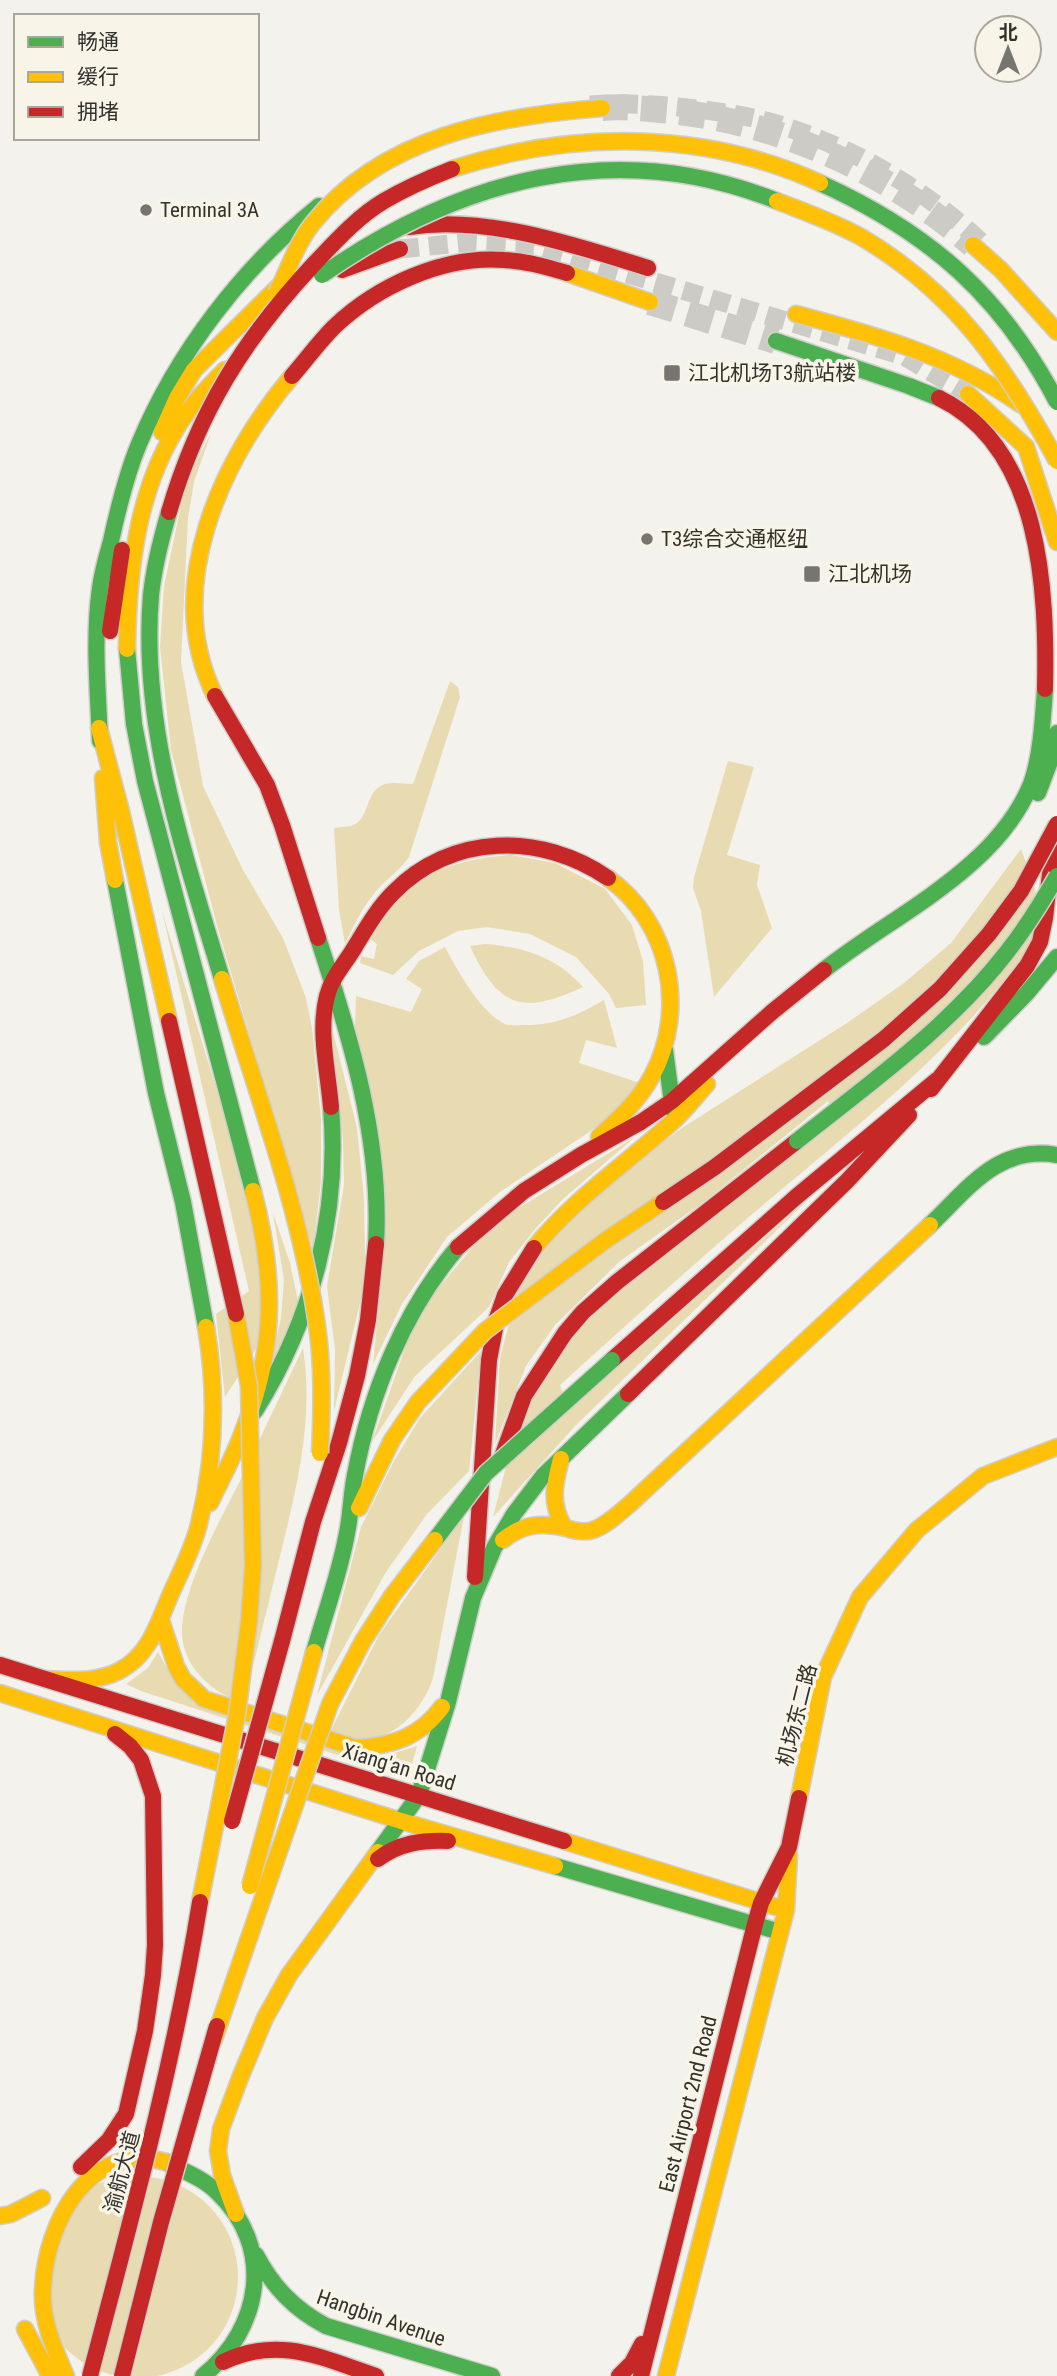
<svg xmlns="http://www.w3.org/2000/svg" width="1057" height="2376" font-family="'Roboto Condensed','Noto Sans SC',sans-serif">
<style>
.green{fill:#e8dbb1}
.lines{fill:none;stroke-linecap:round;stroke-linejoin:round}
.secondary-tunnel{stroke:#cdcbc6;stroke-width:19;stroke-dasharray:19 10;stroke-linecap:butt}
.highway-tunnel{stroke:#cdcbc6;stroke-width:26;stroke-dasharray:26 13;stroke-linecap:butt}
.fast-casing{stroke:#d0ceca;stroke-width:19}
.slow-casing{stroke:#d0ceca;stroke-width:19}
.jam-casing{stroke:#d0ceca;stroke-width:19}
.fast{stroke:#4caf50;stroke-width:16}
.slow{stroke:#ffc107;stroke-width:16}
.jam{stroke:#c62828;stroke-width:16}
.fast-bridge-casing{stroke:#d0ceca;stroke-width:19;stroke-linecap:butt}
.slow-bridge-casing{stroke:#d0ceca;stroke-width:19;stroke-linecap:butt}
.jam-bridge-casing{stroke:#d0ceca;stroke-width:19;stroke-linecap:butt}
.fast-bridge{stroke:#4caf50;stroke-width:16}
.slow-bridge{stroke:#ffc107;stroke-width:16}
.jam-bridge{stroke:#c62828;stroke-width:16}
.poi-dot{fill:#76756f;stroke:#f8f4e8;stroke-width:2.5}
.labels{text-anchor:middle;stroke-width:7;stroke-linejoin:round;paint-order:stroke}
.poi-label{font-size:21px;fill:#32312c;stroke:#f8f4e8;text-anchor:start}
.street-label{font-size:21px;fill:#32312c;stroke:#f8f4e8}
</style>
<rect width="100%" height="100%" fill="#f4f2ec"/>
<path class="green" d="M 211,433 L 194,482 L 188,518 L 181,662 L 203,786 L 243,870 L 283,938 L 306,998 L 312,1028 L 321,1119 L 321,1182 L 313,1249 L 218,929 L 171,750 L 160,647 L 164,586 L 186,482 Z
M 450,681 L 458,687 L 460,697 L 409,857 C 400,870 388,878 377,890 C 363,906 354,925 345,944 L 339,910 L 334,828 C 339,827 346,827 351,826 C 372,819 363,791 385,784 C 393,782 404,784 413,784 Z
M 728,761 L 754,767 L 727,855 L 760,865 L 757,885 L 772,928 L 714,997 L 701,911 L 693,888 L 694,877 Z
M 1021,849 C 1030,875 1046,908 1036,936 C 1031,951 1012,971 1002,983 C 930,1071 837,1142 750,1216 C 686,1271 623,1328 560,1385 L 569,1410 L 810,1198 L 576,1425 L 493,1517 L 517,1424 L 534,1387 L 597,1307 L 835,1118 L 828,1101 L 705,1201 L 620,1261 L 555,1325 L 526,1366 L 495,1444 L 500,1358 L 519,1286 L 541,1252 L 606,1184 L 682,1128 L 847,1023 L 904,983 L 951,943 Z
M 511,855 L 555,863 L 605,889 L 632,925 L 643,961 L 646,1005 L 616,1008 L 609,994 L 576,957 L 530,934 L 487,927 L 458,931 L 419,951 L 393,975 L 360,963 L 361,956 L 374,959 L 377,944 L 368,937 C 379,923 390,906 403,894 C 434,866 471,858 511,855 Z
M 162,911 L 224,1114 L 258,1249 L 264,1307 L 256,1349 L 225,1397 L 216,1314 L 249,1291 Z
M 485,944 C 524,947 556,957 583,987 C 522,1016 498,1007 470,946 Z
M 445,947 C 457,970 481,1013 505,1024 C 510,1026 516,1025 521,1025 C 553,1026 577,1016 604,1000 L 617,1048 L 586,1040 L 579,1063 L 640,1083 L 607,1120 L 500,1192 L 447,1237 L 402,1304 L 373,1364 L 379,1301 L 355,1028 L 356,996 L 411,1012 L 422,989 L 406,979 L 419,961 Z
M 331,1024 L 357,1128 L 364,1198 L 365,1262 L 361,1299 L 334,1411 L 335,1350 L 327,1286 L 344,1185 L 343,1141 Z
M 635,1137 L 563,1199 L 536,1228 L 509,1262 L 489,1307 L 415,1376 L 372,1442 L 417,1314 L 491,1225 Z
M 273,1213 L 290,1263 L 299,1306 L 269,1372 L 281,1318 L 284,1280 Z
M 303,1348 C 314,1421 297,1486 280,1556 C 268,1605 256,1654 244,1703 C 218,1696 191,1674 184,1647 C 171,1604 224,1514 244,1473 C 263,1432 283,1390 303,1348 Z
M 481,1351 L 469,1471 L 427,1514 L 386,1572 L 317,1695 L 361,1527 L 394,1461 L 420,1418 Z
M 464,1516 L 433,1678 C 423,1709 394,1743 357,1739 C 349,1738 339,1733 331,1730 L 379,1635 Z
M 158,1652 C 169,1671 174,1687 193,1699 L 371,1760 L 417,1746 L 408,1778 L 141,1691 L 126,1684 L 148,1668 Z
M36 2277a101 101 0 1 1 202 0a101 101 0 1 1-202 0Z"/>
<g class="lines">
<path class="secondary-tunnel" d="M 590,105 C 625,102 661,105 697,109 C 727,113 757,117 786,127 C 860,151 931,193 987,248
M 400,249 L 470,242 L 534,246 L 904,356 L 968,394"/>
<path class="highway-tunnel" d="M 602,108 C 625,106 647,109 671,111 C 782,123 888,172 973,245
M 650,302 L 776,341"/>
<defs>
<path id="fast" d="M 776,341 L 909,386 L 939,398
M 127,649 L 134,724 L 145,781 L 253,1191
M 100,741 C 98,690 93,638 100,588 C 102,572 107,556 111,541 C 118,509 126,475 139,444 C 177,353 242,268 319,206
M 1038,793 L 1052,756 L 1057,733
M 115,880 L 156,1093 L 183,1202 L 206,1327
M 318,938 C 350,1036 382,1139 376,1244
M 824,970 C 893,915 996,870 1031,784 C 1041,757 1043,718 1045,689
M 984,1037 L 1026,994 L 1057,957
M 665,1050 L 673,1110
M 930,1225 C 969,1188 998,1145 1057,1155
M 255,1411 C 312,1320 340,1215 331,1107
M 314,1652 C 325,1613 340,1573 347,1533 C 351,1514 351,1494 355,1475 C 370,1394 404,1310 458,1247
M 378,1852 L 419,1795 L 448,1702 L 473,1598 L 494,1548 L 514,1514 L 543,1476 L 628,1394
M 555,1866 L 780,1932
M 166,2162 C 183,2171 203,2178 217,2192 C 275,2247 262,2328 203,2376
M 256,2255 C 273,2287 294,2309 326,2326 L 492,2376"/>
<path id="slow" d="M 973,245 L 1001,270 L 1057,332
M 567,273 L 650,302
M 796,314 C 875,335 952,356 1020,404
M 968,394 L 1026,447 L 1057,542
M 162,432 L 177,398 L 194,370 L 282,283
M 127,649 C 128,563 139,470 196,401 C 205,390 215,380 225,370
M 215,696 C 162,588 220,461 292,376
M 99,728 L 121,811 L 169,1021
M 103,778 L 108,842 L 115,880
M 599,1137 C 619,1119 639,1100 652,1076 C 688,1009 670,922 608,878
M 534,1248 C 573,1200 624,1165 670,1124 C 684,1112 695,1097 707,1084
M 561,1459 C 554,1485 550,1503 564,1527
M 210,1503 C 221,1480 233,1458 242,1434 C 276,1350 276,1278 253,1191
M 359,1508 L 392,1440
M 503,1540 C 523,1524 541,1522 566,1528 C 575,1531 584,1533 593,1530 C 607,1525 619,1513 630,1504 L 930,1225
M 161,1620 L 176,1666 L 183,1679 L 204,1699 L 356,1748 C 392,1746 420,1737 442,1707
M 45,1679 C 69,1680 96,1683 119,1671 C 148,1656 157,1627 169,1598 C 179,1575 193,1549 199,1524 C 215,1459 217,1392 206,1327
M 0,1693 L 401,1821 L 555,1866
M 799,1798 L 823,1677 L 860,1597 L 917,1530 L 983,1476 L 1057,1447
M 564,1841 L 786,1910
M 236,2214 L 222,2175 L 218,2151 L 221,2129 L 240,2078 L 265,2018 L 289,1975 L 378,1852
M 0,2216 L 11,2214 L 42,2198
M 25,2329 L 50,2376
M 66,2376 C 54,2348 41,2320 43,2288 C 46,2223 88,2141 166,2162
M 666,2376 L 786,1910 L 789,1855"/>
<path id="jam" d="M 409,227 C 486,215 575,245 648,268
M 342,270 L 400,249
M 292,376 C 306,360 319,342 334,327 C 377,286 444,255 504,260 C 526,261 546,267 567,273
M 939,398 C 1042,448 1047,591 1045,689
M 110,631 L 122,550
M 215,696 L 267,785 L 282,825 L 318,938
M 931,1089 L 1027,966 L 1040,942 L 1045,918 L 1054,838
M 331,1107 C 328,1071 318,1031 327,996 C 332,976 346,963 356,945 C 367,927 378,908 393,893 C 451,833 541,832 608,878
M 458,1247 L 524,1191 L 581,1155 L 641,1122 L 672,1101 L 772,1012 L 824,970
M 612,1360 L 796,1197 L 937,1080
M 628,1394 L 847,1181 L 909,1115
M 502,1457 L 524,1396 L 565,1333 L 583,1312 L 617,1282 L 797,1141
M 475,1577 L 489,1360 L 497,1318 L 505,1295 L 534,1248
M 282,1641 L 313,1522 L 339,1443 L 357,1376 L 368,1320 L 376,1244
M 0,1665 L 564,1841
M 378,1859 C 399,1843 422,1840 448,1841
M 81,2167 L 109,2140 L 126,2114 L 145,2031 L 153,1975 L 155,1945 L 153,1796 L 141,1760 L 130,1746 L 115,1734
M 223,2362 C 279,2335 322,2358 376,2376
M 619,2376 L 632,2363 L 642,2344
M 641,2376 L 755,1924 L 761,1903 L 789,1847 L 799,1798"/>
</defs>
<use href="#fast" class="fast-casing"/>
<use href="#slow" class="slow-casing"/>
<use href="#jam" class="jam-casing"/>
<use href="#fast" class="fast"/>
<use href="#slow" class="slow"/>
<use href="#jam" class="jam"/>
<defs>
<path id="fast-bridge" d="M 820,183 C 930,233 1001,295 1057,402
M 322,275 C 460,179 615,136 777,201
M 169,512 C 161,539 154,567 151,595 C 140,726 185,856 222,979
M 797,1141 C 870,1083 950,1026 1007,952 C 1026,928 1042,902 1057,876
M 435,1540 L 486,1473 L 612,1360"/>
<path id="slow-bridge" d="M 452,169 C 573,130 704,130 820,183
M 777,201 C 805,212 834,222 861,237 C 955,292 1006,368 1057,461
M 276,294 C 288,271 296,244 313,223 C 383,136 497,116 602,108
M 222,979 C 256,1092 300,1208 317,1325 C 323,1367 322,1410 320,1453
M 392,1440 L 418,1402 L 485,1331 L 606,1240 L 663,1202
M 250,1886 L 314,1652
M 200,1902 L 237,1715 L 249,1621 L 253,1566 L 249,1386 L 236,1314
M 213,2042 L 330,1704 L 363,1641 L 392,1596 L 435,1540"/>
<path id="jam-bridge" d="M 169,512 C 198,413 243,340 313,265 C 335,242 357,217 384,201 C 406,188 429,178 452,169
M 169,1021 L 236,1314
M 663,1202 L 715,1167 L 884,1039 L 940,989 L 989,934 L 1021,891 L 1057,824
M 232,1821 L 282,1641
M 90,2376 C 131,2219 174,2063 200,1902
M 122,2376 L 161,2222 L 217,2026"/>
</defs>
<use href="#fast-bridge" class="fast-bridge-casing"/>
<use href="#slow-bridge" class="slow-bridge-casing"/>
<use href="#jam-bridge" class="jam-bridge-casing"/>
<use href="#fast-bridge" class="fast-bridge"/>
<use href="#slow-bridge" class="slow-bridge"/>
<use href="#jam-bridge" class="jam-bridge"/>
</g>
<g class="poi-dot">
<circle cx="146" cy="210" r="7"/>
<rect x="663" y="364" width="18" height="18" rx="3.5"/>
<circle cx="647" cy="539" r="7"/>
<rect x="803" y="565" width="18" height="18" rx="3.5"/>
</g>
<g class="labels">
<g class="poi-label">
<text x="160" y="217">Terminal 3A</text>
<text x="688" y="380">江北机场T3航站楼</text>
<text x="661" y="546">T3综合交通枢纽</text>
<text x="828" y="581">江北机场</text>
</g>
<g class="street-label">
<text transform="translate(797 1715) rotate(-76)" y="7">机场东二路</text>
<text transform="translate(399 1767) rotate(17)" y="7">Xiang'an Road</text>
<text transform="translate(688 2104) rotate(-76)" y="7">East Airport 2nd Road</text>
<text transform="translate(122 2172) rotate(-75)" y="7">渝航大道</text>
<text transform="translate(381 2318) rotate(19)" y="7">Hangbin Avenue</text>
</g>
</g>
<rect x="14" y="14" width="245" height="126" fill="#f8f4e8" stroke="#a9a69d" stroke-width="2"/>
<rect x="28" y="37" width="35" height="10" fill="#4caf50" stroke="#a9a69d" stroke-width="2"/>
<text x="77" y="49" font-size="21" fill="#32312c">畅通</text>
<rect x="28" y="72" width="35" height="10" fill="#ffc107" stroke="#a9a69d" stroke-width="2"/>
<text x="77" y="84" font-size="21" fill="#32312c">缓行</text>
<rect x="28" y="107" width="35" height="10" fill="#c62828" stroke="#a9a69d" stroke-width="2"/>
<text x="77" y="119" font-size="21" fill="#32312c">拥堵</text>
<g transform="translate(1008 49)"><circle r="33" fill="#f8f4e8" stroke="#a9a69d" stroke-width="2"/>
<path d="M0-5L12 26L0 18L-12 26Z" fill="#76756f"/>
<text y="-10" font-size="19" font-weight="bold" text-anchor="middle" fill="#32312c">北</text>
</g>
</svg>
